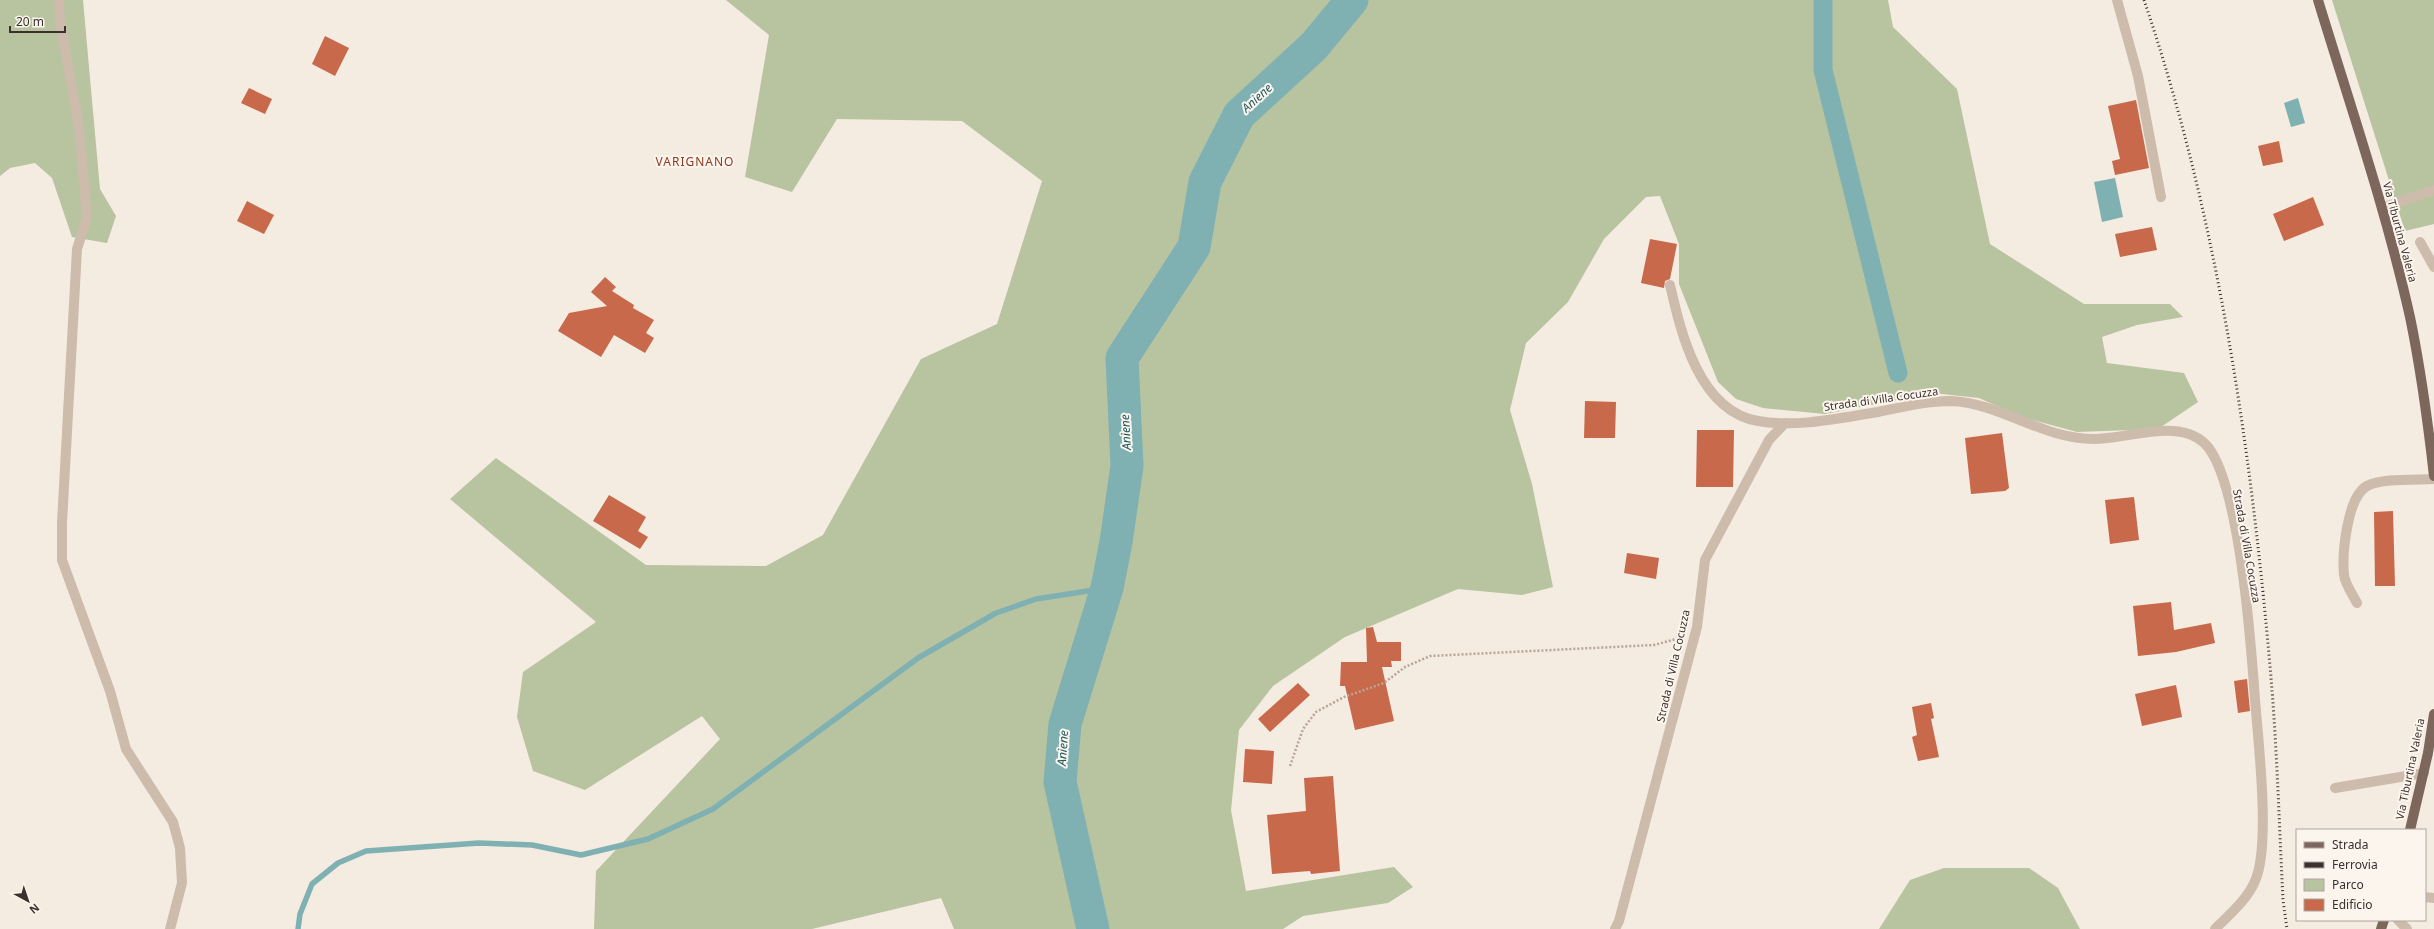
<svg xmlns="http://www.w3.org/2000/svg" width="2434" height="929" font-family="'Noto Sans',sans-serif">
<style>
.green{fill:#b8c4a0}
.water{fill:#7fb0b2}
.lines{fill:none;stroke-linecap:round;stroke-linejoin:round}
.stream{stroke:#7fb0b2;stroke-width:5.5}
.canal{stroke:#7fb0b2;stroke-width:19}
.river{stroke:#7fb0b2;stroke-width:33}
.building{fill:#c8694b}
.path{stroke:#b9a596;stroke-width:2.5;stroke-dasharray:2 2;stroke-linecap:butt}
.minor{stroke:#cdbbac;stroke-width:10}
.major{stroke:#7d675c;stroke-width:10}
.rail{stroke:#3b302b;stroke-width:3;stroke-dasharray:1 3;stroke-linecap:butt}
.labels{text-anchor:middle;stroke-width:4;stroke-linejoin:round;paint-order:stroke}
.street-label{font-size:11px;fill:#3b302b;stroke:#fbf5ee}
.water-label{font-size:12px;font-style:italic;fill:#1f5a5e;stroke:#fbf5ee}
.neighbourhood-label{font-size:12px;letter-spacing:1px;fill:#8c3b22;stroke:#fbf5ee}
</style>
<rect width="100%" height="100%" fill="#f4ebe1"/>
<path class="green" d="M 0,0 L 83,0 L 100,189 L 116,216 L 107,243 L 72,237 L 52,178 L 35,163 L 10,168 L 0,176 Z
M 726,0 L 1888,0 L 1893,27 L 1957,89 L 1990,244 L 2084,304 L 2170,304 L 2183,317 L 2137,325 L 2102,337 L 2107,363 L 2184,373 L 2198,402 L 2158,429 L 2077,432 L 2022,417 L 1979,398 L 1933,393 L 1825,414 L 1763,408 L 1736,399 L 1718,382 L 1679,284 L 1679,244 L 1660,196 L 1646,197 L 1604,239 L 1568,302 L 1526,343 L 1510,410 L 1532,484 L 1553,587 L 1522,595 L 1458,589 L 1345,637 L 1273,686 L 1239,730 L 1231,810 L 1246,891 L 1394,867 L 1413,887 L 1388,903 L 1303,916 L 1283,929 L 954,929 L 941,898 L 812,929 L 594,929 L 596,871 L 720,739 L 702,716 L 585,790 L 533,771 L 517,717 L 523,672 L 596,622 L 450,499 L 496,458 L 646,565 L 766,566 L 823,535 L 921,359 L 997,324 L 1042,181 L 962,121 L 837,119 L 792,192 L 745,177 L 769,35 Z
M 2332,0 L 2434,0 L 2434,224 L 2405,231 Z
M 1944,868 L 2029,868 L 2058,888 L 2080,929 L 1879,929 L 1910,880 Z"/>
<path class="water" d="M 2298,98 L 2305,123 L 2291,127 L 2284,103 Z
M 2115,178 L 2123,217 L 2102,222 L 2094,182 Z"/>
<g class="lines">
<path class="stream" d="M 298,929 L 300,914 L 312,884 L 338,863 L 366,851 L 479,843 L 532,845 L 581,855 L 648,839 L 713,809 L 918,658 L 996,613 L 1036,599 L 1107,588"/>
<path class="canal" d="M 1823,0 L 1823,70 L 1898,373"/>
<path class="river" d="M 1093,929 L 1060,782 L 1065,724 L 1107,588 L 1116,542 L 1127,466 L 1122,358 L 1194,247 L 1205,182 L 1239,115 L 1314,46 L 1352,0"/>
</g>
<path class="building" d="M 325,36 L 349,48 L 335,76 L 312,64 Z
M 249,88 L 272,99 L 265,114 L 241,103 Z
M 2136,100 L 2149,168 L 2115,175 L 2112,161 L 2120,159 L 2108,106 Z
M 2279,141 L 2283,162 L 2263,166 L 2258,146 Z
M 2313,197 L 2324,225 L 2284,241 L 2273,214 Z
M 247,201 L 274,215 L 264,234 L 237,221 Z
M 2152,227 L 2157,250 L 2120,257 L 2115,234 Z
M 1650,239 L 1677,244 L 1670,279 L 1665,281 L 1664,288 L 1641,283 Z
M 605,277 L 616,287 L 612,291 L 634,305 L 633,308 L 654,320 L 646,333 L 654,338 L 645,353 L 614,335 L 601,357 L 558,331 L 569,313 L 607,306 L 591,292 Z
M 1585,401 L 1616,402 L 1615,438 L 1584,438 Z
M 1697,430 L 1734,430 L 1733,487 L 1696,487 Z
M 2002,433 L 2009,488 L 2005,491 L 1971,494 L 1965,438 Z
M 609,495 L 646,517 L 638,531 L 648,537 L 640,549 L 593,521 Z
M 2134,497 L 2139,540 L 2110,544 L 2105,500 Z
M 2393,511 L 2395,586 L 2375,586 L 2374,512 Z
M 1627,553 L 1659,558 L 1656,579 L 1624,573 Z
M 2171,602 L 2174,630 L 2211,623 L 2215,643 L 2176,652 L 2138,656 L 2133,606 Z
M 1373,627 L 1377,642 L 1401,642 L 1401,661 L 1391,661 L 1392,667 L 1382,667 L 1394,721 L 1355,730 L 1345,686 L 1340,686 L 1341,662 L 1367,662 L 1366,628 Z
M 2247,679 L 2250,711 L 2238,713 L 2234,681 Z
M 1298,683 L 1310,695 L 1270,732 L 1258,719 Z
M 2176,685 L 2182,717 L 2142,726 L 2135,694 Z
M 1931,703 L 1934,718 L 1931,719 L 1939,757 L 1918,761 L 1912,737 L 1917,735 L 1912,707 Z
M 1245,749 L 1274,751 L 1272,784 L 1243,782 Z
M 1333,776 L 1340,871 L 1311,874 L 1310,871 L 1272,874 L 1267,815 L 1306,811 L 1304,778 Z"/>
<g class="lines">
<path class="path" d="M 1290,766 L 1303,729 L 1316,712 L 1344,697 L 1384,683 L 1405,667 L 1430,656 L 1654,645 L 1680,638"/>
<path class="minor" d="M 59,0 L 60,21 L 79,127 L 87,218 L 77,249 L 62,523 L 62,560 L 110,691 L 126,749 L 173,822 L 180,848 L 182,883 L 170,929
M 2117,0 L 2138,76 L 2161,197
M 2382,208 L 2434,190
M 2420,242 L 2434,267
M 1670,285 C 1681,333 1699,411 1758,421 C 1796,428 1840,418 1878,412 C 1902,407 1927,401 1951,401 C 2001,403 2042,439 2094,439 C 2129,439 2183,416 2208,447 C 2240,488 2251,644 2255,699 C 2258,740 2271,846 2255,881 C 2247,900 2230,914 2215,929
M 2357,603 C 2353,595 2345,584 2344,575 C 2342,554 2347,497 2367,486 C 2381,478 2417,480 2434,479
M 2335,788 L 2424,773
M 2425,897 L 2434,898
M 2398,920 L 2407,929
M 1615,929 L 1619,921 L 1697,627 L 1705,560 L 1769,440 L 1785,423"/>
<path class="major" d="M 2318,0 C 2350,105 2386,210 2410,317 C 2421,370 2428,423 2434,476
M 2410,830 L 2428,753 L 2434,714
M 2381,929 L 2384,920"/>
<path class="rail" d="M 2144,0 C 2217,215 2250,441 2270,666 C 2277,744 2279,822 2283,900 L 2287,929"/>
</g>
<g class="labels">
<g class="street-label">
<text transform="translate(2400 232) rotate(75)" y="4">Via Tiburtina Valeria</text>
<text transform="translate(1881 399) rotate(-8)" y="4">Strada di Villa Cocuzza</text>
<text transform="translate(2247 546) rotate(80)" y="4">Strada di Villa Cocuzza</text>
<text transform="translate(1673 666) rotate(-77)" y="4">Strada di Villa Cocuzza</text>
<text transform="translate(2410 769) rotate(-78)" y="4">Via Tiburtina Valeria</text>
</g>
<g class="water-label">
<text transform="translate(1257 98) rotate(-42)" y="4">Aniene</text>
<text transform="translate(1126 432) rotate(-93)" y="4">Aniene</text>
<text transform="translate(1063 748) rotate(-86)" y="4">Aniene</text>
</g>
<g class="neighbourhood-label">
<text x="695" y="166">VARIGNANO</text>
</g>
</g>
<rect x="2296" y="829" width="130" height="92" fill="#fbf5ee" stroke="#aea6a0"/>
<rect x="2304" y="842" width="20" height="6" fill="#7d675c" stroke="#aea6a0"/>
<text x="2332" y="849" font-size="12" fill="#3b302b">Strada</text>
<rect x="2304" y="862" width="20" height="6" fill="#3b302b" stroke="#aea6a0"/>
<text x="2332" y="869" font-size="12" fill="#3b302b">Ferrovia</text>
<rect x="2304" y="879" width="20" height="12" fill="#b8c4a0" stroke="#aea6a0"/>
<text x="2332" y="889" font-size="12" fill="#3b302b">Parco</text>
<rect x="2304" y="899" width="20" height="12" fill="#c8694b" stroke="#aea6a0"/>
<text x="2332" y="909" font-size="12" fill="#3b302b">Edificio</text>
<g transform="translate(28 901) rotate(140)" stroke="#fbf5ee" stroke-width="3" paint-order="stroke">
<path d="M0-3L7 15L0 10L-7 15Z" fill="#3b302b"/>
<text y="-6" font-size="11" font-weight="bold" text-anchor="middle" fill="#3b302b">N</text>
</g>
<path d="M10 26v6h55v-6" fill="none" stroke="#3b302b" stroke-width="2"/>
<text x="16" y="26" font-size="12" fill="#3b302b" stroke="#fbf5ee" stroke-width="3" paint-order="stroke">20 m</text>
</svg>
